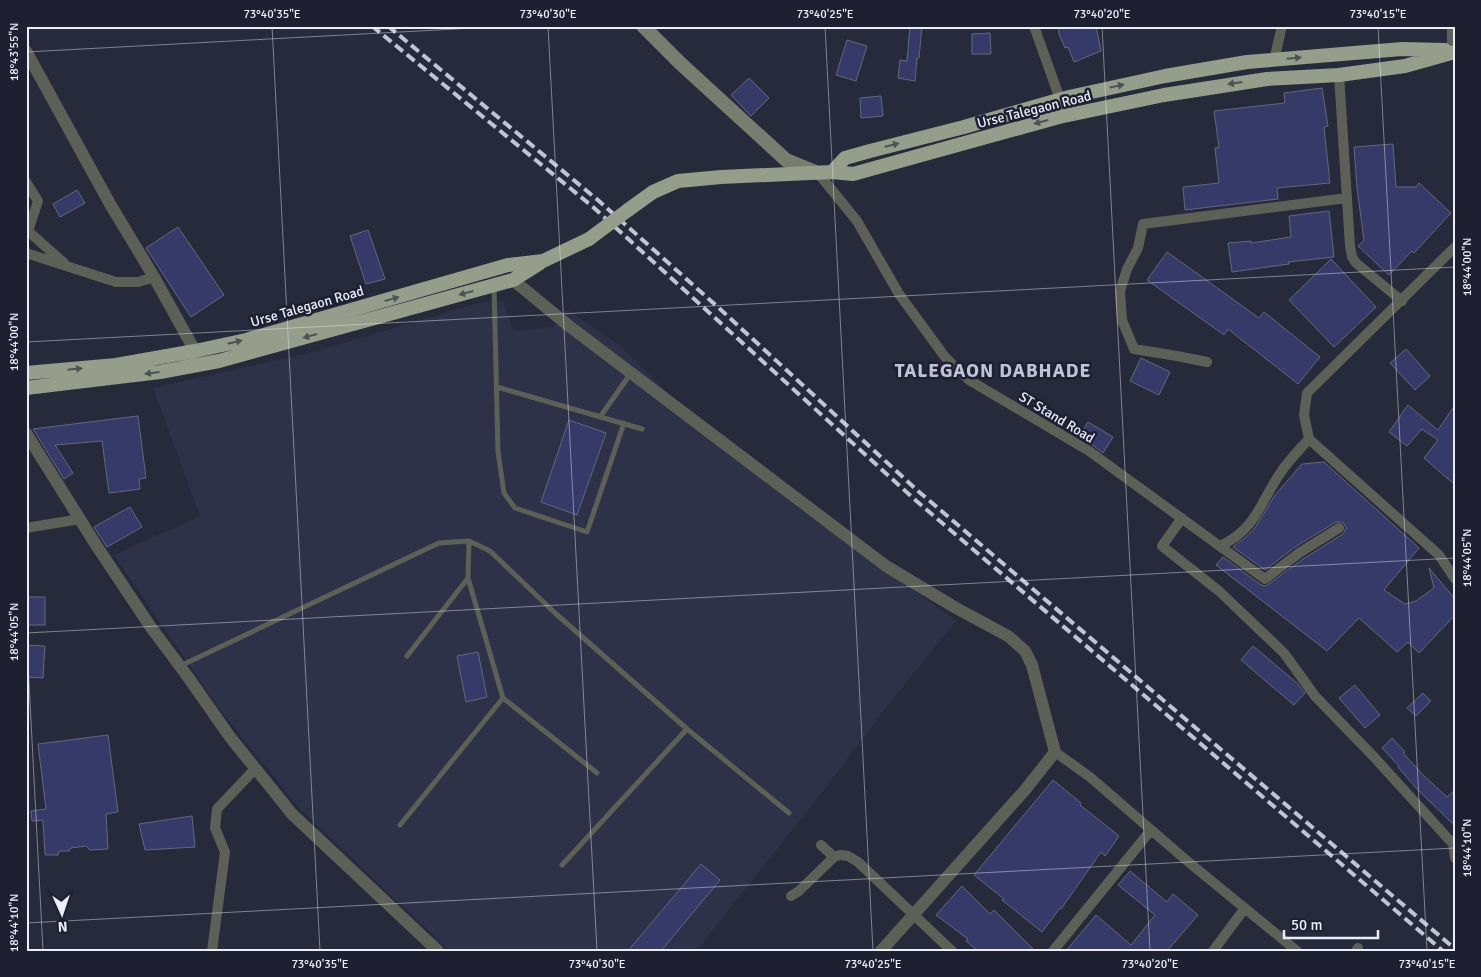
<svg xmlns="http://www.w3.org/2000/svg" width="1481" height="977" font-family="Signika,sans-serif">
<style>
.built{fill:#2e3249}
.building{fill:#353a69;stroke:#64687c}
.lines{fill:none;stroke-linecap:round;stroke-linejoin:round}
.service{stroke:#5d6057;stroke-width:5}
.minor{stroke:#5d6057;stroke-width:10}
.tertiary{stroke:#5d6057;stroke-width:12}
.secondary{stroke:#787d6f;stroke-width:14}
.trunk{stroke:#969d8a;stroke-width:14}
.rail{stroke:#c2c4d1;stroke-width:4;stroke-dasharray:10 5;stroke-linecap:butt}
.trunk-bridge{stroke:#969d8a;stroke-width:14}
.oneway{fill:#4e5255}
.ticks{fill:none;stroke:#ebedf9;stroke-width:1;stroke-opacity:0.45}
.labels{text-anchor:middle;stroke-width:5;stroke-linejoin:round;paint-order:stroke}
.street-label{font-size:14px;fill:#ebedf9;stroke:#1e2031}
.district-label{font-size:19px;font-weight:bold;letter-spacing:1px;fill:#bec3d9;stroke:#1e2031}
.neatline{fill:none;stroke:#ebedf9;stroke-width:2}
.ticks-label{font-size:12px;text-anchor:middle;fill:#ebedf9}
</style>
<rect width="100%" height="100%" fill="#272a3b"/>
<path class="built" d="M 503,301 L 514,331 L 554,327 L 566,309 L 622,347 L 679,405 L 734,458 L 795,506 L 873,560 L 956,621 L 888,705 L 824,790 L 696,951 L 450,951 L 299,808 L 218,707 L 114,555 L 200,516 L 153,388 L 310,353 L 478,303 Z"/>
<path class="building" d="M 910,26 L 922,26 L 919,58 L 917,58 L 915,81 L 898,78 L 900,60 L 907,61 Z
M 1058,26 L 1096,26 L 1101,51 L 1074,62 L 1068,47 L 1065,48 L 1059,34 Z
M 990,33 L 991,54 L 972,54 L 972,34 Z
M 847,40 L 867,46 L 856,81 L 836,75 Z
M 749,78 L 769,98 L 751,116 L 731,95 Z
M 1322,88 L 1328,126 L 1324,127 L 1330,183 L 1277,188 L 1278,199 L 1185,210 L 1183,187 L 1219,183 L 1215,148 L 1219,147 L 1214,111 L 1285,103 L 1284,93 Z
M 881,96 L 883,116 L 861,118 L 860,98 Z
M 1393,144 L 1396,187 L 1416,187 L 1419,183 L 1451,213 L 1414,253 L 1412,251 L 1389,275 L 1358,246 L 1364,240 L 1357,188 L 1354,147 Z
M 77,190 L 85,203 L 60,217 L 53,204 Z
M 1329,211 L 1334,257 L 1288,262 L 1289,264 L 1232,272 L 1228,243 L 1251,241 L 1251,243 L 1291,237 L 1289,216 Z
M 178,227 L 224,295 L 191,317 L 146,248 Z
M 368,230 L 385,279 L 366,284 L 350,236 Z
M 1167,252 L 1259,318 L 1264,312 L 1320,357 L 1298,384 L 1228,329 L 1224,335 L 1147,280 Z
M 1331,259 L 1376,307 L 1334,347 L 1289,300 Z
M 1406,349 L 1430,376 L 1415,390 L 1390,363 Z
M 1141,358 L 1170,372 L 1159,395 L 1130,381 Z
M 1408,405 L 1438,430 L 1455,405 L 1455,485 L 1424,458 L 1438,440 L 1422,429 L 1407,446 L 1389,432 Z
M 138,416 L 146,478 L 139,479 L 140,489 L 109,493 L 102,441 L 55,445 L 73,473 L 64,479 L 33,429 Z
M 569,420 L 606,433 L 577,515 L 541,502 Z
M 1088,422 L 1113,437 L 1103,453 L 1091,444 L 1094,439 L 1082,432 Z
M 1324,462 L 1419,548 L 1384,590 L 1405,604 L 1416,601 L 1434,588 L 1429,568 L 1455,599 L 1455,615 L 1419,653 L 1408,642 L 1397,652 L 1359,618 L 1327,651 L 1216,565 L 1223,557 L 1261,585 L 1266,586 L 1303,559 L 1343,534 L 1346,528 L 1345,525 L 1342,522 L 1336,522 L 1295,547 L 1265,570 L 1233,547 L 1246,537 L 1255,528 L 1275,495 L 1302,464 Z
M 130,507 L 142,527 L 107,547 L 94,527 Z
M 26,597 L 45,597 L 45,625 L 26,625 Z
M 26,645 L 45,646 L 43,678 L 26,677 Z
M 1253,646 L 1297,683 L 1305,693 L 1294,705 L 1241,660 Z
M 478,652 L 487,697 L 466,702 L 457,656 Z
M 1355,685 L 1380,715 L 1365,728 L 1339,698 Z
M 1423,693 L 1431,701 L 1416,716 L 1407,708 Z
M 108,735 L 118,812 L 106,814 L 108,849 L 90,850 L 86,846 L 71,848 L 69,851 L 59,851 L 58,855 L 45,855 L 43,820 L 32,821 L 31,811 L 46,809 L 38,744 Z
M 1392,738 L 1405,752 L 1403,753 L 1424,776 L 1447,797 L 1455,790 L 1455,826 L 1417,789 L 1398,767 L 1399,766 L 1382,748 Z
M 1053,780 L 1081,803 L 1080,805 L 1119,836 L 1105,856 L 1101,852 L 1061,909 L 1060,908 L 1042,932 L 1002,900 L 1004,899 L 974,875 Z
M 192,816 L 195,847 L 145,850 L 139,824 Z
M 701,864 L 720,880 L 661,951 L 628,951 Z
M 1130,871 L 1167,902 L 1173,894 L 1198,915 L 1167,951 L 1066,951 L 1096,915 L 1131,945 L 1155,915 L 1118,885 Z
M 962,886 L 990,914 L 994,910 L 1035,951 L 978,951 L 966,941 L 968,939 L 936,915 Z"/>
<g class="lines">
<path class="service" d="M 494,286 L 498,452 L 504,493 L 515,508 L 587,532 L 624,423
M 497,387 L 642,429
M 600,417 L 631,373
M 469,541 L 468,578 L 503,698 L 597,773
M 407,656 L 468,578
M 180,666 L 439,543 L 469,541 L 490,551 L 555,613 L 687,729 L 789,813
M 400,825 L 503,698
M 562,865 L 687,729"/>
<path class="minor" d="M 1034,26 L 1066,116
M 1452,50 L 1452,26
M 1274,60 L 1282,26
M 1339,75 L 1350,246 L 1352,257 L 1356,263 L 1402,301
M 818,173 L 857,221 L 899,294 L 945,357 L 969,380 L 1089,451 L 1265,579 L 1299,553 L 1339,528
M 26,182 L 38,201 L 28,231 L 64,263
M 26,253 L 116,282 L 138,282 L 154,277
M 1207,362 L 1177,356 L 1134,349 L 1122,320 L 1120,291 L 1127,269 L 1138,248 L 1143,224 L 1347,198
M 1309,439 L 1439,555 L 1455,579
M 1182,518 L 1162,546 L 1219,591 L 1284,653 L 1315,696 L 1374,757 L 1453,844 L 1455,858
M 26,528 L 80,519
M 1220,546 C 1256,529 1259,505 1279,475 C 1287,462 1299,450 1309,439 L 1304,415 L 1307,393 L 1455,247
M 1055,752 L 1090,777 L 1186,860 L 1297,951
M 821,845 L 834,857
M 791,896 L 799,891 L 834,857 L 840,855 L 848,856 L 858,862 L 952,951
M 212,951 L 225,852 L 215,828 L 217,809 L 255,769
M 1053,951 L 1151,830
M 1213,951 L 1245,908
M 1356,951 L 1358,948"/>
<path class="tertiary" d="M 26,51 L 110,204 L 154,277 L 195,351
M 513,280 L 569,326 L 886,566 L 956,608 L 1008,636 L 1025,651 L 1032,665 L 1055,752 L 1025,790 L 881,951
M 26,433 L 96,545 L 150,626 L 188,677 L 230,737 L 292,814 L 438,951"/>
<path class="secondary" d="M 643,26 L 680,63 L 786,160 L 818,173"/>
<path class="trunk" d="M 832,172 L 845,158 L 870,151 L 964,127 L 1069,97 L 1165,76 L 1247,62 L 1402,49 L 1445,50
M 628,210 L 653,192 L 678,181 L 721,177 L 832,172 L 853,174 L 1059,117 L 1164,95 L 1267,79 L 1339,75 L 1405,66 L 1455,52
M 26,373 L 116,365 L 195,351 L 246,340 L 508,265 L 543,261 L 589,239
M 26,388 L 160,372 L 219,361 L 513,280 L 540,263"/>
<path class="rail" d="M 372,26 L 593,207 L 913,498 L 1443,951
M 388,26 L 599,201 L 720,309 L 918,491 L 1455,949"/>
<path class="trunk-bridge" d="M 589,239 L 628,210"/>
</g>
<defs><path id="oneway-solid" d="M-6-.8H1V-3.2L6.5 0L1 3.2V.8H-6Z" transform="scale(1.25)"/></defs>
<g class="oneway">
<use href="#oneway-solid" transform="translate(1294 58) rotate(-5)"/>
<use href="#oneway-solid" transform="translate(1235 83) rotate(172)"/>
<use href="#oneway-solid" transform="translate(1117 86) rotate(-12)"/>
<use href="#oneway-solid" transform="translate(1041 122) rotate(165)"/>
<use href="#oneway-solid" transform="translate(892 145) rotate(-14)"/>
<use href="#oneway-solid" transform="translate(466 293) rotate(165)"/>
<use href="#oneway-solid" transform="translate(392 299) rotate(-16)"/>
<use href="#oneway-solid" transform="translate(310 336) rotate(165)"/>
<use href="#oneway-solid" transform="translate(235 342) rotate(-13)"/>
<use href="#oneway-solid" transform="translate(75 369) rotate(-6)"/>
<use href="#oneway-solid" transform="translate(152 373) rotate(173)"/>
</g>
<path class="ticks" d="M 272,26 L 320,951M 548,26 L 597,951M 825,26 L 873,951M 1102,26 L 1150,951M 1378,26 L 1427,951M 26,52 L 512,26M 26,342 L 1455,267M 26,625 L 43,951M 26,633 L 1455,558M 26,923 L 1455,848"/>
<g class="labels">
<g class="street-label">
<text transform="translate(1034 109) rotate(-14)" y="5">Urse Talegaon Road</text>
<text transform="translate(307 306) rotate(-16)" y="5">Urse Talegaon Road</text>
<text transform="translate(1057 417) rotate(31)" y="5">ST Stand Road</text>
</g>
<g class="district-label">
<text x="993" y="377">TALEGAON DABHADE</text>
</g>
</g>
<rect width="1481" height="977" fill="none" stroke="#1e2031" stroke-width="55"/>
<g transform="translate(62 914) rotate(177)" stroke="#1e2031" stroke-width="4" paint-order="stroke">
<path d="M0-4L9 19L0 12L-9 19Z" fill="#ebedf9"/>
<text y="-8" font-size="14" font-weight="bold" text-anchor="middle" fill="#ebedf9">N</text>
</g>
<path d="M1284 930v8h94v-8" fill="none" stroke="#ebedf9" stroke-width="2.5"/>
<text x="1291" y="930" font-size="15" fill="#ebedf9" stroke="#1e2031" stroke-width="4" paint-order="stroke">50 m</text>
<rect x="28" y="28" width="1426" height="922" class="neatline"/>
<g class="ticks-label">
<text x="272" y="18">73°40'35"E</text>
<text x="548" y="18">73°40'30"E</text>
<text x="825" y="18">73°40'25"E</text>
<text x="1102" y="18">73°40'20"E</text>
<text x="1378" y="18">73°40'15"E</text>
<text transform="translate(14 52) rotate(-90)" y="4">18°43'55"N</text>
<text transform="translate(1467 267) rotate(-90)" y="4">18°44'00"N</text>
<text transform="translate(14 342) rotate(-90)" y="4">18°44'00"N</text>
<text transform="translate(1467 558) rotate(-90)" y="4">18°44'05"N</text>
<text transform="translate(14 632) rotate(-90)" y="4">18°44'05"N</text>
<text transform="translate(1467 848) rotate(-90)" y="4">18°44'10"N</text>
<text transform="translate(14 923) rotate(-90)" y="4">18°44'10"N</text>
<text x="320" y="968">73°40'35"E</text>
<text x="597" y="968">73°40'30"E</text>
<text x="873" y="968">73°40'25"E</text>
<text x="1150" y="968">73°40'20"E</text>
<text x="1427" y="968">73°40'15"E</text>
</g>
</svg>
